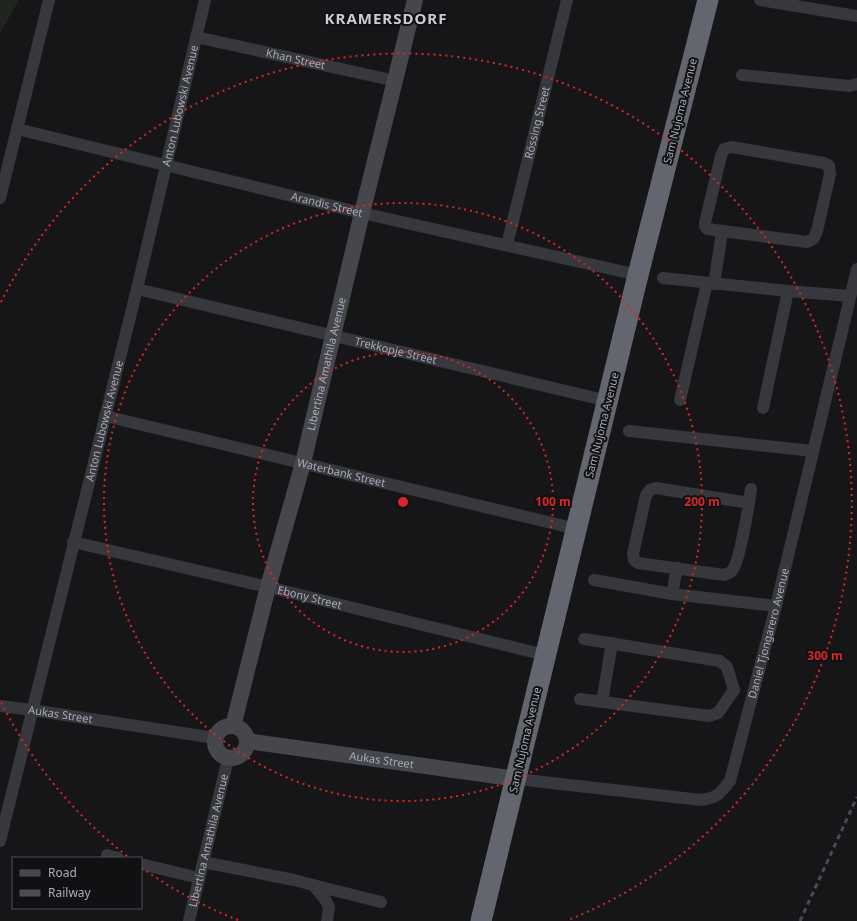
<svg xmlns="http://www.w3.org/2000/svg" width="857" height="921" font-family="'Noto Sans',sans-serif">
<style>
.green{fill:#1e261f}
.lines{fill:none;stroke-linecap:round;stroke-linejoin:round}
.street{stroke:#37383d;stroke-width:12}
.secondary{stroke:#45474d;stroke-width:16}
.highway{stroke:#63666e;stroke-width:21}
.rail{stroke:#4a4c52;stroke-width:3;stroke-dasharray:5 4;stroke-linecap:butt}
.ring{fill:none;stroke:#d62828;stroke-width:2;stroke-dasharray:2 4}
.labels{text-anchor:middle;stroke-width:4;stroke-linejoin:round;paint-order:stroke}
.street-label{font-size:11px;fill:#a8adb8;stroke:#111113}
.district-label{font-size:15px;font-weight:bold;letter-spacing:1px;fill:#c9ccd4;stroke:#111113}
.centre{fill:#d62828;stroke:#111113;stroke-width:2}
.ring-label{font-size:12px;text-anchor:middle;font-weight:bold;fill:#d62828;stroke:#111113;stroke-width:4;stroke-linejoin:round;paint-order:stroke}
</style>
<rect width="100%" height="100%" fill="#161618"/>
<path class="green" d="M 0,0 L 19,0 L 0,33 Z"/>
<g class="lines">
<g class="street">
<path d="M 760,0 L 857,16"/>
<path id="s1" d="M 196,37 L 396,81"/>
<path d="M 742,75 L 849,86 L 857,84"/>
<path id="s2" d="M 17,129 L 362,213 L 638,275"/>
<path d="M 732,147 L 824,163 L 829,166 L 830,174 L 817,231 L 814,238 L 807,242 L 707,229 L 705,226 L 705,223 L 721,156 L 724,149 Z"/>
<path d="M 0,198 L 49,0"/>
<path id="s3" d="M 507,245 L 567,0"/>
<path d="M 663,278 L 788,291 L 850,296"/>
<path d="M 714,284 L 722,232"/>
<path id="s4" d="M 137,289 L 608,401"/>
<path d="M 680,400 L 707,283"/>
<path d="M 763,408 L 788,291"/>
<path id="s5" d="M 105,416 L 577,529"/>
<path d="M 629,431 L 813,451"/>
<path d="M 749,503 L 656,488 L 650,490 L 646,495 L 633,554 L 634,560 L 638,563 L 724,575 C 727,574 730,573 732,571 C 740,561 749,504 751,489"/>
<path id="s6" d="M 73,542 L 268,587 L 545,655"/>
<path d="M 594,580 L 672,594 L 776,606"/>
<path d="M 672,594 L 677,568"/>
<path d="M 584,639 L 720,661 L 727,667 L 734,690"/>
<path d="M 580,699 L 709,716 L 718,713 L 734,690"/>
<path d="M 602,702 L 612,643"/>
<path id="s7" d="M 0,706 L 32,710 L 215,738"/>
<path id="s8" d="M 517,779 L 701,800 C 717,798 720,794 730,781 L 776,606 L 857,269"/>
<path id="s9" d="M 0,841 L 137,289 L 205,0"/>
<path d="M 107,855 L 118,858"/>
<path d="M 203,862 L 294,880 L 313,885 L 325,899 L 329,907 L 327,921"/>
<path d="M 141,864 L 199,878"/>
<path d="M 313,885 L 381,902"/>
<path id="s10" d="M 189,921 L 228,759"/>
</g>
<g class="secondary">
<circle cx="231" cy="742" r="16"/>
<path id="s11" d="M 233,726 L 268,587 L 303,463 L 362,213 L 415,0"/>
<path id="s12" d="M 247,741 L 517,779"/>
</g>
<path class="highway" d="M 481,921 L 638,275 L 708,0"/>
<path class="rail" d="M 800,921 L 857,797"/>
</g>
<g class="ring">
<circle cx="403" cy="502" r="150"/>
<circle cx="403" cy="502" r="299"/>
<path d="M238 920A449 449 0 0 1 142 868M127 856A449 449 0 0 1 1 702M1 302A449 449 0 1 1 568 920"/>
</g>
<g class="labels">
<g class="street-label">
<text dy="4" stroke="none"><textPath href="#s1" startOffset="102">Khan Street</textPath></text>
<text dy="4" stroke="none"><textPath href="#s9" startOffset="757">Anton Lubowski Avenue</textPath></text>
<text transform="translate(680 111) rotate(-76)" y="4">Sam Nujoma Avenue</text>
<text dy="4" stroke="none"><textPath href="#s3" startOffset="126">Rössing Street</textPath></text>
<text dy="4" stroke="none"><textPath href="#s2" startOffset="319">Arandis Street</textPath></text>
<text dy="4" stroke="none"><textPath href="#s4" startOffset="266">Trekkopje Street</textPath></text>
<text dy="4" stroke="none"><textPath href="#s11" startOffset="374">Libertina Amathila Avenue</textPath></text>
<text dy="4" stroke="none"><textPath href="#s9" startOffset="433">Anton Lubowski Avenue</textPath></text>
<text transform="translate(602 425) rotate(-76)" y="4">Sam Nujoma Avenue</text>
<text dy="4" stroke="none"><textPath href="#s5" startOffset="243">Waterbank Street</textPath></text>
<text dy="4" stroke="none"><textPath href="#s6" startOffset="243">Ebony Street</textPath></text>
<text dy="4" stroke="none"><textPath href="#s8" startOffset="374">Daniel Tjongarero Avenue</textPath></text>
<text dy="4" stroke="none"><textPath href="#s7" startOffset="61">Aukas Street</textPath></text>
<text transform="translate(525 740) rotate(-77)" y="4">Sam Nujoma Avenue</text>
<text dy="4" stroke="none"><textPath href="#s12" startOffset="136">Aukas Street</textPath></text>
<text dy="4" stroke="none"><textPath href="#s10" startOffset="83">Libertina Amathila Avenue</textPath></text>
</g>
<g class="district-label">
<text x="386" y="24">KRAMERSDORF</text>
</g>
</g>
<circle cx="403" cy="502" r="6" class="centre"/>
<g class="ring-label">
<text x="553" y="506">100 m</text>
<text x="702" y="506">200 m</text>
<text x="825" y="660">300 m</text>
</g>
<rect x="12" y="857" width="130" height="52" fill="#111113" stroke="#4d4f55"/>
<rect x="20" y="870" width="20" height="6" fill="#45474d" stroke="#4d4f55"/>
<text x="48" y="877" font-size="12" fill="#a8adb8">Road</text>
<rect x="20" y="890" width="20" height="6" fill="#4a4c52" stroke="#4d4f55"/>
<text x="48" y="897" font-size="12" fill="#a8adb8">Railway</text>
</svg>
